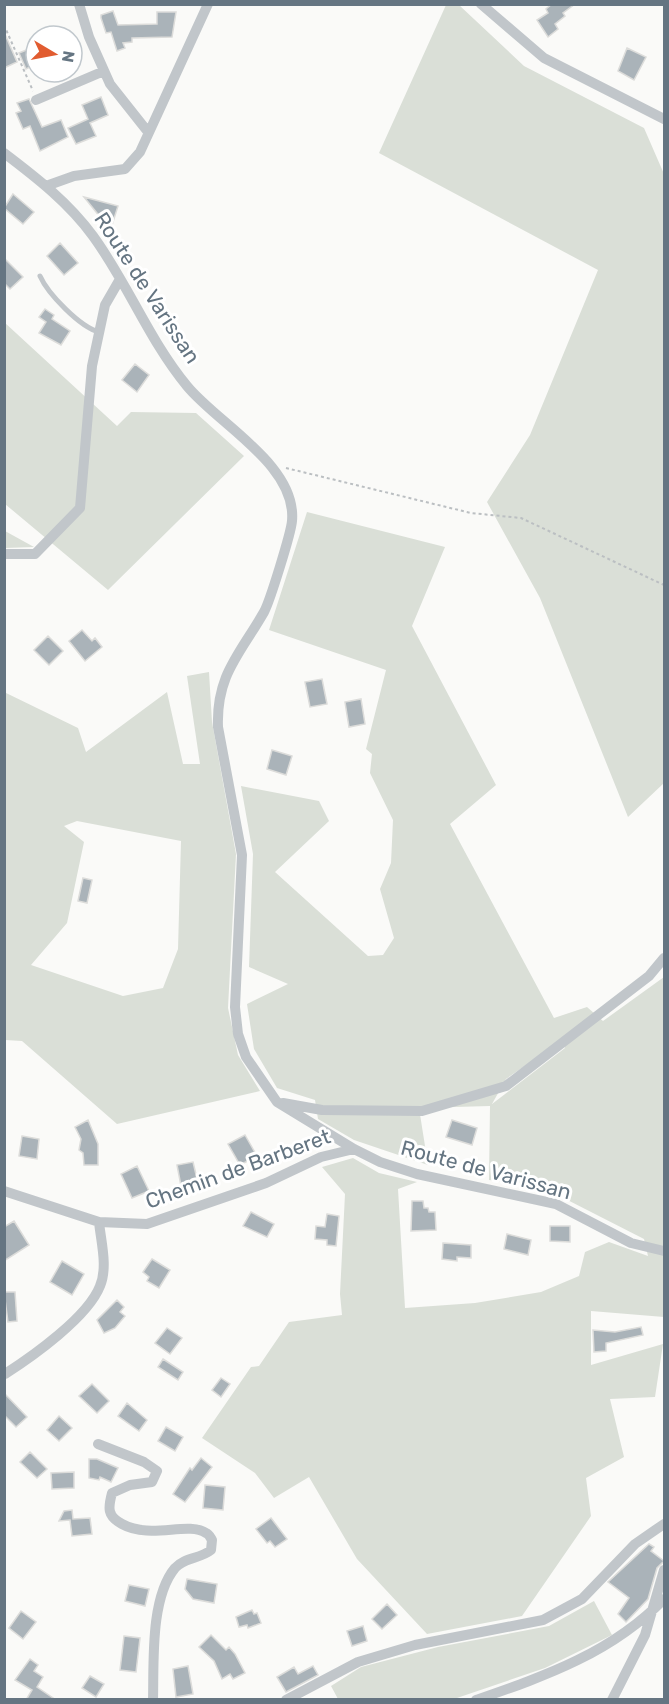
<svg xmlns="http://www.w3.org/2000/svg" width="669" height="1704" font-family="Rubik,sans-serif">
<style>
.green{fill:#dadfd7;fill-rule:evenodd}
.building{fill:#aab3b9;stroke:#dcdcda;stroke-width:1.5}
.lines{fill:none;stroke-linecap:round;stroke-linejoin:round}
.path{stroke:#bbbfc2;stroke-width:2;stroke-dasharray:3 3;stroke-linecap:butt}
.lane{stroke:#c1c6ca;stroke-width:5}
.street{stroke:#c1c6ca;stroke-width:10}
.labels{text-anchor:middle;stroke-width:6;stroke-linejoin:round;paint-order:stroke}
.street-label{font-size:21px;fill:#657582;stroke:#fff}
</style>
<rect width="100%" height="100%" fill="#fafaf8"/>
<path class="green" d="M 446,5 L 459,5 L 524,66 L 644,128 L 664,174 L 664,783 L 628,817 L 540,598 L 487,502 L 530,435 L 598,270 L 379,153 Z
M 4,322 L 117,426 L 131,412 L 196,413 L 244,456 L 108,590 L 5,504 Z
M 307,512 L 445,547 L 412,626 L 496,785 L 450,824 L 554,1018 L 587,1007 L 603,1021 L 664,977 L 664,1317 L 591,1311 L 591,1365 L 663,1344 L 655,1397 L 610,1399 L 624,1457 L 586,1478 L 591,1516 L 522,1616 L 427,1634 L 357,1559 L 309,1477 L 274,1498 L 255,1473 L 202,1438 L 251,1367 L 259,1366 L 289,1322 L 342,1315 L 340,1294 L 345,1194 L 322,1167 L 353,1158 L 379,1173 L 417,1182 L 398,1189 L 405,1308 L 475,1303 L 541,1292 L 579,1276 L 585,1252 L 609,1242 L 648,1256 L 644,1239 L 542,1187 L 489,1180 L 490,1106 L 419,1108 L 428,1165 L 354,1140 L 318,1119 L 315,1100 L 277,1088 L 254,1049 L 247,1004 L 288,984 L 249,967 L 253,854 L 241,786 L 319,801 L 329,821 L 275,872 L 368,956 L 383,955 L 394,938 L 380,889 L 391,863 L 393,820 L 370,773 L 372,754 L 366,749 L 386,670 L 269,630 ZM 561,1041 L 565,1048 L 492,1104 L 506,1079 Z
M 4,531 L 5,531 L 34,547 L 5,548 Z
M 209,672 L 212,722 L 236,854 L 228,1008 L 238,1055 L 260,1091 L 117,1124 L 22,1041 L 5,1040 L 4,692 L 78,728 L 86,752 L 167,692 L 183,764 L 200,764 L 187,676 ZM 77,821 L 181,841 L 178,949 L 163,988 L 123,996 L 31,965 L 67,923 L 84,842 L 64,826 Z
M 594,1601 L 612,1635 L 545,1668 L 454,1699 L 338,1699 L 331,1686 L 361,1667 L 438,1647 L 549,1626 Z"/>
<path class="building" d="M 552,4 L 575,4 L 563,13 L 565,16 L 555,24 L 558,29 L 548,37 L 537,20 L 548,13 L 546,9 Z
M 113,11 L 118,25 L 157,24 L 157,12 L 176,12 L 172,37 L 132,38 L 132,42 L 123,43 L 125,48 L 117,51 L 111,32 L 106,33 L 101,18 L 101,15 Z
M 4,32 L 17,62 L 4,68 Z
M 36,46 L 36,64 L 26,69 L 19,53 Z
M 627,48 L 646,57 L 634,80 L 618,71 Z
M 101,97 L 108,115 L 90,123 L 96,136 L 76,144 L 68,128 L 88,119 L 82,105 Z
M 29,99 L 42,127 L 61,120 L 68,137 L 40,151 L 30,126 L 23,129 L 16,113 L 21,111 L 17,103 Z
M 13,194 L 34,212 L 23,224 L 4,208 Z
M 84,197 L 118,206 L 112,225 L 105,223 Z
M 60,243 L 78,263 L 64,275 L 47,256 Z
M 4,258 L 23,277 L 10,289 L 4,283 Z
M 45,309 L 54,315 L 52,319 L 70,331 L 61,345 L 39,333 L 46,322 L 39,317 Z
M 135,364 L 149,375 L 137,392 L 122,380 Z
M 82,630 L 92,641 L 95,638 L 102,647 L 85,661 L 69,641 Z
M 48,636 L 63,651 L 49,665 L 34,650 Z
M 322,679 L 327,704 L 310,707 L 305,682 Z
M 361,699 L 365,724 L 349,727 L 345,702 Z
M 272,750 L 292,756 L 286,775 L 267,769 Z
M 83,878 L 92,880 L 87,903 L 78,901 Z
M 88,1120 L 98,1144 L 98,1165 L 84,1165 L 83,1153 L 79,1150 L 81,1139 L 75,1127 Z
M 452,1120 L 477,1128 L 472,1145 L 446,1137 Z
M 245,1135 L 257,1156 L 240,1165 L 228,1144 Z
M 22,1136 L 39,1139 L 37,1159 L 19,1156 Z
M 193,1162 L 199,1187 L 182,1191 L 177,1165 Z
M 137,1166 L 149,1191 L 132,1198 L 121,1174 Z
M 412,1201 L 423,1201 L 424,1208 L 428,1208 L 429,1212 L 435,1212 L 436,1230 L 411,1231 Z
M 251,1212 L 274,1224 L 267,1237 L 243,1226 Z
M 327,1214 L 339,1216 L 336,1246 L 327,1245 L 327,1240 L 315,1239 L 316,1226 L 325,1227 Z
M 14,1221 L 29,1245 L 4,1261 L 4,1227 Z
M 550,1226 L 570,1226 L 570,1242 L 550,1241 Z
M 507,1234 L 531,1240 L 528,1255 L 504,1249 Z
M 443,1243 L 471,1245 L 471,1258 L 457,1257 L 457,1261 L 442,1259 Z
M 152,1259 L 170,1270 L 159,1288 L 147,1281 L 149,1277 L 143,1272 Z
M 62,1261 L 84,1274 L 72,1295 L 50,1282 Z
M 4,1292 L 15,1292 L 17,1321 L 8,1322 Z
M 117,1300 L 124,1307 L 120,1312 L 125,1316 L 115,1328 L 104,1333 L 97,1320 Z
M 641,1327 L 643,1335 L 606,1343 L 606,1351 L 594,1352 L 593,1330 L 615,1332 Z
M 167,1328 L 182,1338 L 170,1354 L 155,1343 Z
M 163,1359 L 183,1372 L 178,1380 L 158,1367 Z
M 221,1378 L 230,1384 L 221,1397 L 212,1390 Z
M 92,1384 L 109,1401 L 97,1413 L 79,1396 Z
M 4,1393 L 27,1417 L 16,1427 L 4,1415 Z
M 127,1403 L 147,1420 L 139,1431 L 118,1416 Z
M 59,1416 L 72,1428 L 59,1441 L 47,1430 Z
M 166,1427 L 183,1437 L 175,1451 L 158,1441 Z
M 30,1452 L 47,1469 L 37,1478 L 20,1462 Z
M 201,1458 L 212,1467 L 185,1502 L 173,1494 L 190,1468 L 192,1470 Z
M 89,1459 L 97,1459 L 118,1468 L 111,1482 L 100,1477 L 99,1480 L 89,1478 Z
M 74,1472 L 74,1488 L 52,1489 L 51,1473 Z
M 205,1485 L 225,1487 L 223,1510 L 203,1508 Z
M 72,1510 L 73,1519 L 90,1518 L 92,1534 L 72,1536 L 70,1520 L 59,1521 L 64,1511 Z
M 271,1518 L 287,1539 L 275,1547 L 270,1541 L 267,1543 L 256,1529 Z
M 649,1544 L 654,1547 L 651,1551 L 664,1561 L 657,1568 L 648,1599 L 626,1622 L 618,1614 L 629,1598 L 608,1582 Z
M 187,1579 L 217,1584 L 214,1603 L 193,1599 L 185,1589 Z
M 129,1585 L 149,1589 L 145,1606 L 125,1601 Z
M 387,1604 L 397,1615 L 382,1629 L 372,1619 Z
M 252,1610 L 254,1614 L 257,1613 L 261,1623 L 248,1628 L 247,1625 L 239,1627 L 236,1617 Z
M 21,1611 L 36,1622 L 23,1639 L 9,1628 Z
M 363,1626 L 367,1641 L 352,1646 L 347,1631 Z
M 211,1635 L 226,1650 L 229,1647 L 235,1654 L 245,1673 L 233,1679 L 230,1674 L 222,1679 L 214,1661 L 199,1647 Z
M 124,1636 L 140,1638 L 136,1672 L 120,1670 Z
M 30,1659 L 38,1665 L 34,1671 L 43,1677 L 37,1687 L 56,1700 L 26,1700 L 32,1690 L 15,1680 Z
M 188,1666 L 193,1694 L 176,1697 L 173,1669 Z
M 313,1666 L 318,1675 L 286,1692 L 277,1677 L 294,1667 L 298,1674 Z
M 90,1676 L 104,1684 L 96,1697 L 82,1688 Z"/>
<g class="lines">
<path class="path" d="M 4,25 L 33,91
M 286,468 L 471,513 L 521,518 L 664,585"/>
<path class="lane" d="M 40,276 C 48,294 80,327 99,332"/>
<path class="street" d="M 79,4 L 89,37 L 110,84 L 148,132
M 481,4 L 544,58 L 664,119
M 36,100 L 104,71
M 4,153 C 37,178 69,203 93,236 C 128,284 149,340 187,386 C 218,424 297,465 292,521 C 291,533 270,601 264,612 C 240,654 216,675 218,727 L 242,855 L 235,1007 L 238,1034 L 246,1057 L 277,1102 L 354,1149 L 380,1162 L 417,1174 L 556,1204 L 631,1243 L 664,1251
M 46,186 L 74,176 L 125,169 L 140,152 L 208,4
M 4,554 L 35,554 L 80,508 L 92,366 L 105,305 L 120,279
M 283,1103 L 322,1110 L 422,1111 L 506,1086 L 649,976 L 664,958
M 4,1191 L 99,1222 L 147,1224 L 266,1183 L 321,1157 L 354,1149
M 5,1374 C 33,1356 88,1317 100,1286 C 108,1267 101,1242 99,1222
M 98,1444 L 144,1462 L 157,1471 L 152,1482 L 130,1485 L 112,1493 C 108,1508 107,1516 122,1524 C 151,1540 187,1521 206,1533 C 209,1534 210,1537 212,1540 L 211,1550 C 200,1559 185,1557 175,1568 C 150,1598 154,1663 153,1700
M 286,1700 L 358,1662 L 415,1645 L 543,1620 L 582,1599 L 635,1544 L 664,1524
M 476,1700 C 545,1676 612,1653 664,1599
M 612,1700 L 645,1635 L 664,1570"/>
</g>
<g class="labels">
<g class="street-label">
<text transform="translate(147 288) rotate(57)" y="7">Route de Varissan</text>
<text transform="translate(238 1169) rotate(-20)" y="7">Chemin de Barberet</text>
<text transform="translate(486 1170) rotate(15)" y="7">Route de Varissan</text>
</g>
</g>
<rect width="669" height="1704" fill="none" stroke="#657582" stroke-width="12"/>
<g transform="translate(54 54) rotate(100)"><circle r="28" fill="#ffffff" stroke="#c1c8cd" stroke-width="1.5"/>
<path d="M0-4.5L10 22L0 15L-10 22Z" fill="#e15c30"/>
<text y="-9" font-size="16" font-weight="bold" text-anchor="middle" fill="#657582">N</text>
</g>
</svg>
